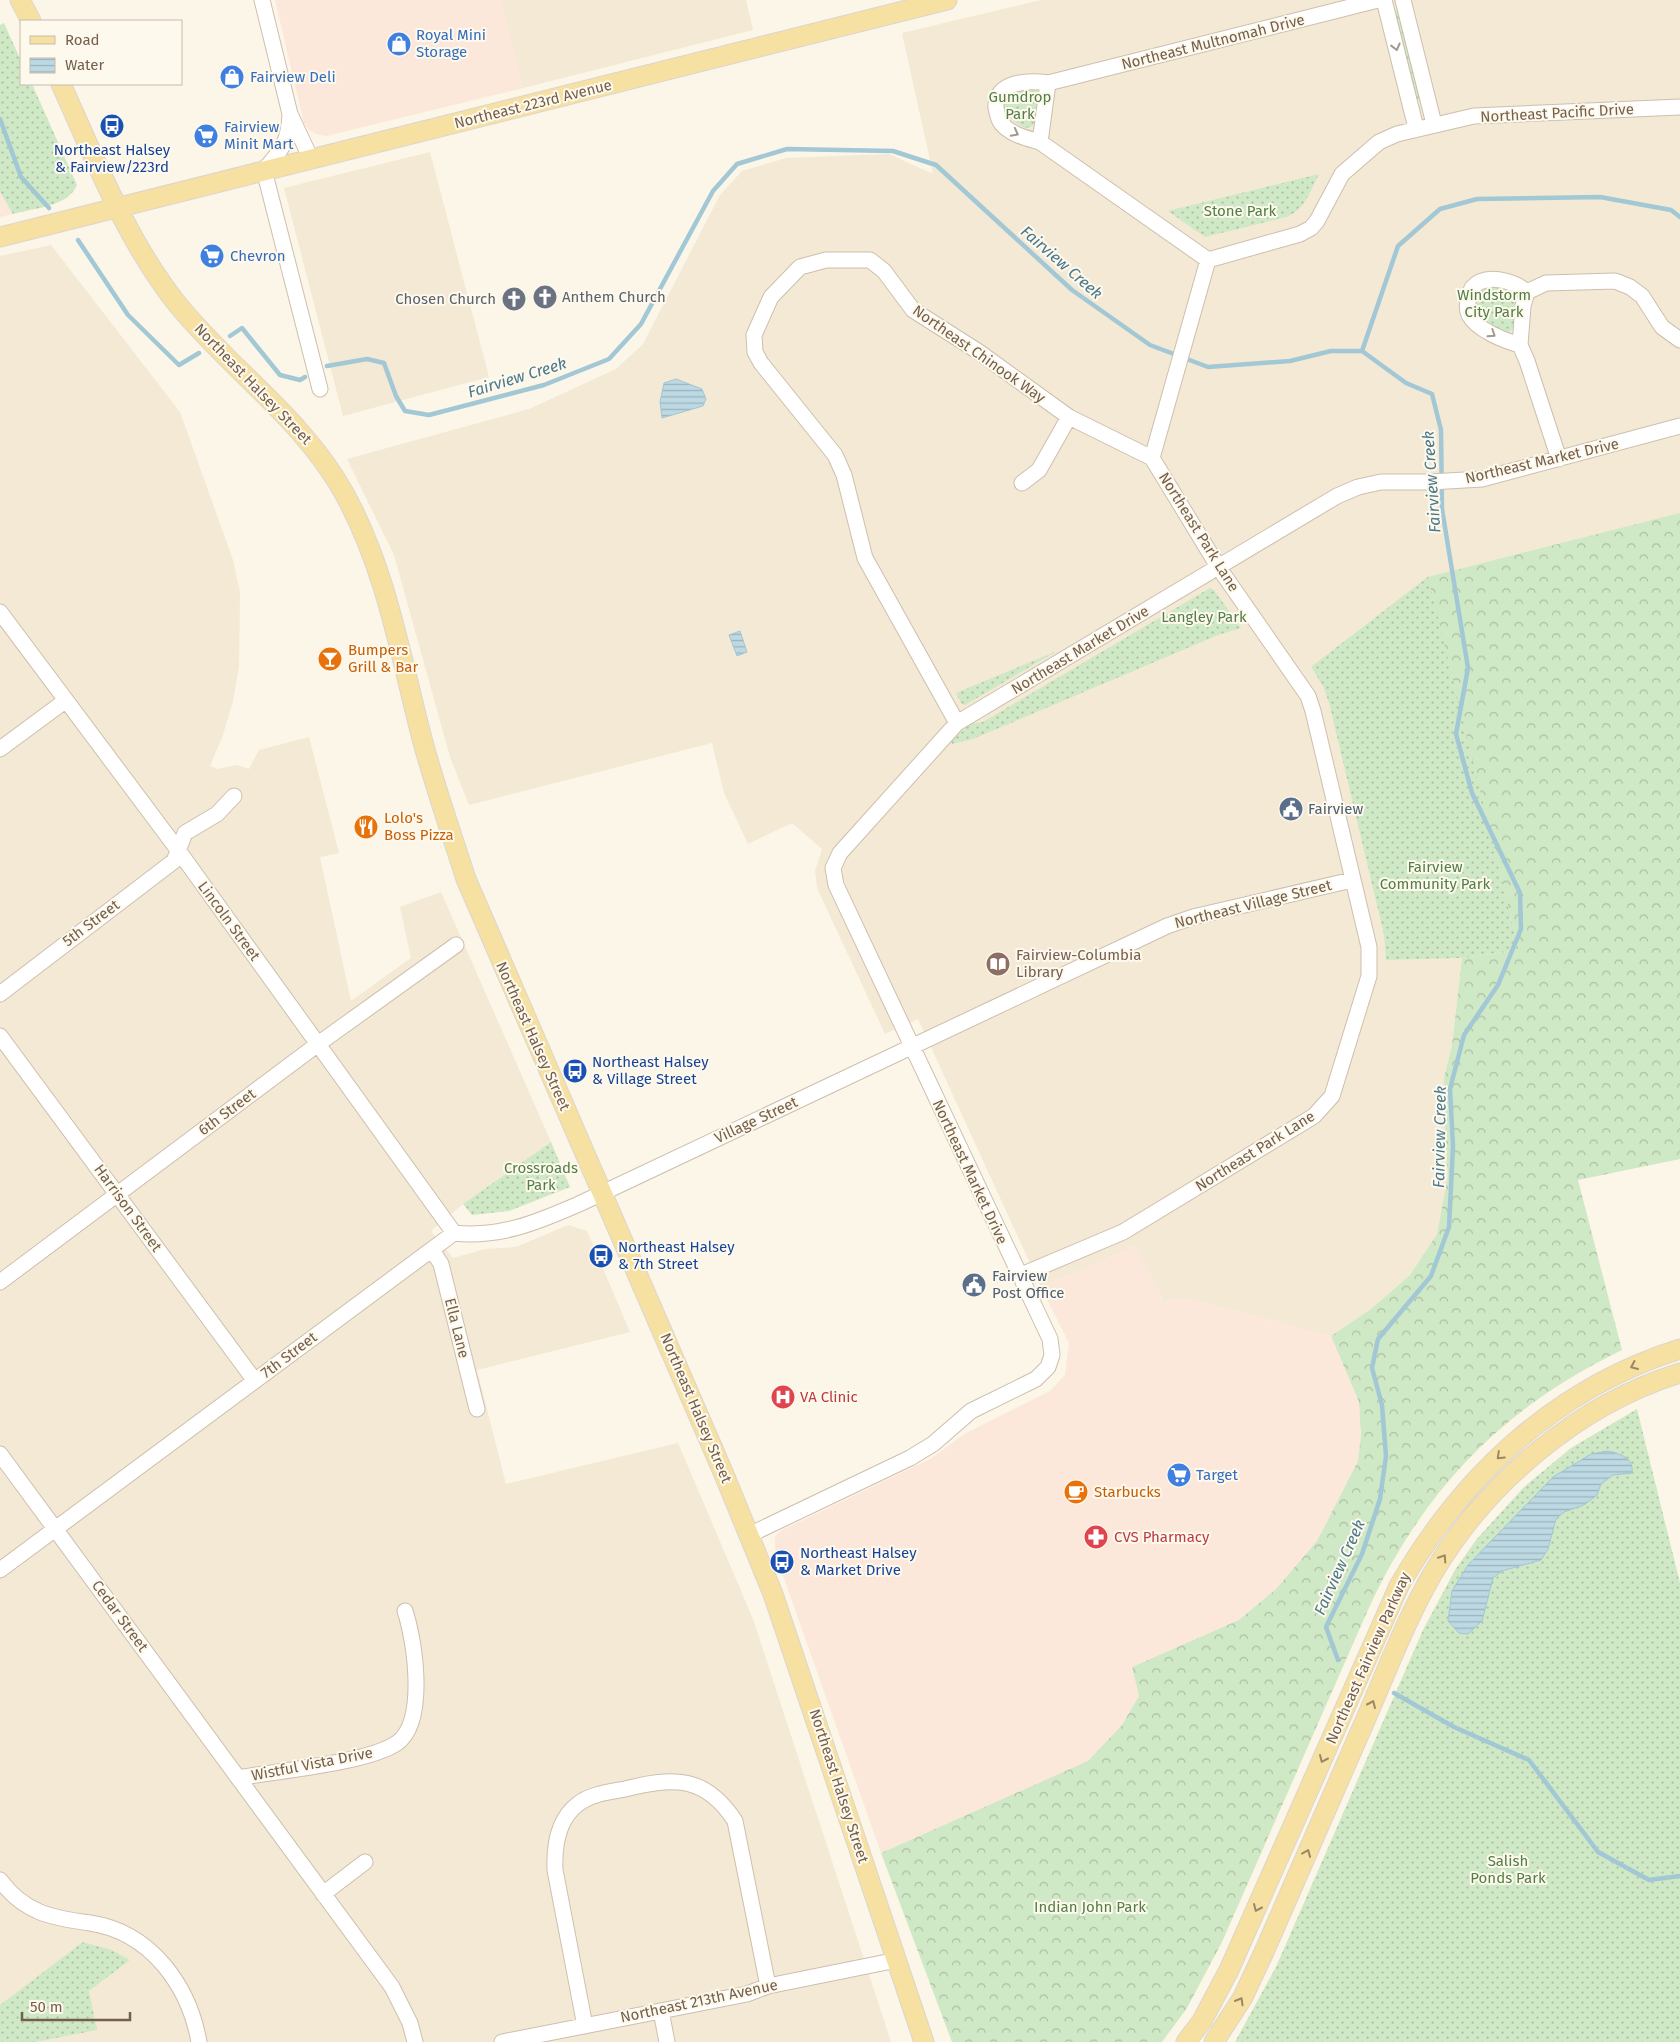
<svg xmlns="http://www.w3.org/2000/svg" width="1680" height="2042" font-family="'Fira Sans',sans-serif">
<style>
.residential{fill:#f3e9d5}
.commercial{fill:#fbe8db}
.grass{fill:url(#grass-dots)}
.forest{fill:url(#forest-crowns)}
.water{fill:url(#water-rules);stroke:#a2c7d5}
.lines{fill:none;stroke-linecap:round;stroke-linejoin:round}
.stream{stroke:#a2c7d5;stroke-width:4.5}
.minor-casing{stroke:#cdbfad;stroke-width:17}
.major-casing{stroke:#dbd5d0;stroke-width:21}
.minor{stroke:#fff;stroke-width:15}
.major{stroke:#f7e1a2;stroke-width:19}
.oneway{stroke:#a5978b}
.oneway2{stroke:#9b8666}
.labels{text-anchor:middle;stroke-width:4;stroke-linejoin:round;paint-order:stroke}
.shop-label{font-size:15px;fill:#366cbe;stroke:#fef9ed;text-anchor:start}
.street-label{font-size:15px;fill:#745f4c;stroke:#fef9ed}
.park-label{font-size:15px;fill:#527e47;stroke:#fef9ed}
.transit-label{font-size:15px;fill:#164399;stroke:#fef9ed;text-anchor:start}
.worship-label{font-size:15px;fill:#5b616d;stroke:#fef9ed;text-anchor:start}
.food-label{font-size:15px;fill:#c56008;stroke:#fef9ed;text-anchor:start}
.service-label{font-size:15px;fill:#4e5e75;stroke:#fef9ed;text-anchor:start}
.education-label{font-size:15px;fill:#785e54;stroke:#fef9ed;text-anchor:start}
.health-label{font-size:15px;fill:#be3a42;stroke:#fef9ed;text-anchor:start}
.water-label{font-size:16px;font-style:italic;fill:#4a798d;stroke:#fef9ed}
</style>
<defs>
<pattern id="grass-dots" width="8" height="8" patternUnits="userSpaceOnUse" patternTransform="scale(1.25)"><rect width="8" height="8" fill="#cfe8c5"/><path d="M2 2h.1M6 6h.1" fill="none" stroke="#adbfa2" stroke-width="1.8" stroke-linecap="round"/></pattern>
<pattern id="forest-crowns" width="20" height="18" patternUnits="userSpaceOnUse" patternTransform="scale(1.25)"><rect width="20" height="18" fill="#cfe8c5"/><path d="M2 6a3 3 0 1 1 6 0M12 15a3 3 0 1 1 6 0" fill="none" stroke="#adbfa2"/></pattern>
<pattern id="water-rules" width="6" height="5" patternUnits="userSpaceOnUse" patternTransform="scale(1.25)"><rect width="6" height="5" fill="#bcd9e4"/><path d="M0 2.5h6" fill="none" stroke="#9db3bb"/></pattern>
</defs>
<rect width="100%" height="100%" fill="#fbf6e7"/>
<path class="residential" d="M 501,0 L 746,0 L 753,30 L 523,88 Z
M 1041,0 L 1680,0 L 1680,513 L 1311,667 L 1323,686 L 1329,703 L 1384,935 L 1386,960 L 1462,958 L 1452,1045 L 1444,1078 L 1444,1119 L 1448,1176 L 1437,1234 L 1410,1275 L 1371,1309 L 1331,1336 L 1184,1298 L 1163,1301 L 1135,1246 L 1041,1287 L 918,1019 L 885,1034 L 817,888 L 815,871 L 822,849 L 792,823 L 748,844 L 724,793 L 712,743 L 469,805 L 450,757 L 394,555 L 347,459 L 529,409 L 616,369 L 643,344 L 720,195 L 742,171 L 786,158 L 889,154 L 933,174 L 902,33 Z
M 430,152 L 489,377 L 343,416 L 284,188 Z
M 51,245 L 180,412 L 233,560 L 240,592 L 239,667 L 233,701 L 223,735 L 210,766 L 217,769 L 237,765 L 249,769 L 259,750 L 309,737 L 339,853 L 320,857 L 351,1001 L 411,958 L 400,907 L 441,892 L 551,1142 L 463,1204 L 431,1231 L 453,1258 L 485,1249 L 516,1247 L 568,1225 L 587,1231 L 630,1332 L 477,1370 L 506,1484 L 678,1443 L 753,1619 L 891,2042 L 36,2042 L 96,2030 L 89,1991 L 130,1960 L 112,1950 L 84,1942 L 0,2005 L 0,256 Z"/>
<path class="commercial" d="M 275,0 L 501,0 L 523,88 L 326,136 L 316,134 L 309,130 L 304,123 Z
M 0,192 L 13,214 L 0,217 Z
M 1135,1246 L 1163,1301 L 1184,1298 L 1331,1336 L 1359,1402 L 1361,1435 L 1358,1461 L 1317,1541 L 1276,1589 L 1239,1620 L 1132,1667 L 1139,1696 L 1122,1725 L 1088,1761 L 881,1853 L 775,1553 L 775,1537 L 780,1531 L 932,1458 L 964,1434 L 1050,1391 L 1065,1375 L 1069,1343 L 1041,1287 Z"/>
<path class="grass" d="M 1398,10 L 1420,99 L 1416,99 L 1394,13 Z
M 4,23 L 21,61 L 21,84 L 32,84 L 77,185 C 68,207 34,208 13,214 L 0,192 L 0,25 Z
M 1027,87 L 1037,89 C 1041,98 1039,120 1031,127 L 1025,128 C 1011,122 998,110 1006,94 Z
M 1319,174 C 1310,191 1305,210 1286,217 L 1205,237 L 1168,211 Z
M 1504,284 L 1516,293 L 1514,306 L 1515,327 L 1508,333 L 1502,333 L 1474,311 L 1476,290 Z
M 1429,576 L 1519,950 L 1462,958 L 1386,960 L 1384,935 L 1329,703 L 1323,686 L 1311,667 Z
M 1210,588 L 1214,590 L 1241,628 L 1218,635 L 973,739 L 952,744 L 951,741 L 970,724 L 983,722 Z
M 1057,651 L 965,705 L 961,703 L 956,693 Z
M 551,1142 L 570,1187 L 509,1211 L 472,1215 L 463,1204 Z
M 1637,1409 L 1680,1583 L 1680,2042 L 1235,2042 L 1276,1967 L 1423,1630 L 1455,1570 L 1476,1540 L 1524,1487 L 1571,1448 Z
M 83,1942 L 112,1950 L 130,1960 L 89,1991 L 97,2030 L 36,2042 L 0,2042 L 0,2005 Z"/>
<path class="forest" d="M 1680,513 L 1680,1159 L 1578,1180 L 1622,1350 C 1502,1408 1422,1491 1367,1612 L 1222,1942 L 1187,2008 L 1162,2042 L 952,2042 L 881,1853 L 1088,1761 L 1122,1725 L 1139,1696 L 1132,1667 L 1239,1620 L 1276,1589 L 1317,1541 L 1358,1461 L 1361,1435 L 1359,1402 L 1331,1336 L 1371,1309 L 1410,1275 L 1437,1234 L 1448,1176 L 1444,1119 L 1444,1078 L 1452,1045 L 1462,958 L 1519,950 L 1428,577 Z"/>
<path class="water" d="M 676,379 L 702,389 L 706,399 L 703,406 L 662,418 L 660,402 L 664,383 Z
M 740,631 L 747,652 L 737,656 L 729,635 Z
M 1608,1451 C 1621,1454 1634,1458 1632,1473 L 1613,1475 L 1601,1484 L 1597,1495 L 1584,1505 L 1564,1512 L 1556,1519 L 1548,1549 L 1541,1560 L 1502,1571 L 1493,1578 L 1482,1621 L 1468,1634 L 1459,1633 L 1448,1621 L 1452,1591 L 1468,1565 L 1553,1477 L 1591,1454 Z"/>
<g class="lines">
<path class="stream" d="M 0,119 L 21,177 L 49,208
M 78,240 L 128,315 L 179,365 L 199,353
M 230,336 L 242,328 L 280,375 L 300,380 L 305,377
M 1362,351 L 1398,246 L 1440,209 L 1477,199 L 1600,197 L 1671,210 L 1680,217
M 327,366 L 367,359 L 384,363 L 396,396 L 405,411 L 429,415 L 544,385 L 609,359 L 641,324 L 713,191 L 737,164 L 787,149 L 893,151 L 936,165 L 1072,290 L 1150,345 L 1208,367 L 1290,361 L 1331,351 L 1362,351 L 1406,383 L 1432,394 L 1441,430 L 1442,509 L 1468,668 L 1456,734 L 1472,793 L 1520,893 L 1521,929 L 1498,985 L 1464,1035 L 1450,1089 L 1453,1146 L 1449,1227 L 1431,1276 L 1378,1339 L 1372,1368 L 1382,1405 L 1386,1456 L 1380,1499 L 1362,1554 L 1326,1627 L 1338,1660
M 1394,1693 L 1454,1727 L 1529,1760 L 1598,1852 L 1649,1880 L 1680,1876"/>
<defs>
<path id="minor" d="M 262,0 L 290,114 L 311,159
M 1384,0 L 1416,128
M 1403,0 L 1434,124
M 290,114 C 289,141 282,150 264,170 L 320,389
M 1040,142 L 1048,83
M 1208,260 L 1040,142 C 1026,138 1011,135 1001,123 C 998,119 997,113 996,108 C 994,81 1029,80 1048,83 L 1378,0
M 1208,260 L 1300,234 L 1311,228 L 1317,221 L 1342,174 L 1379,142 L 1397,134 L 1474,116 L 1680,107
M 1520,345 C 1505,341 1477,330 1469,315 C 1465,307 1469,296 1472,288 C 1486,272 1514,281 1527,292
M 1559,459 L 1527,361 L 1520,345 L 1523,306 L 1527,292 L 1546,283 L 1615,281 L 1630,287 L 1642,296 L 1662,327 L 1680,340
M 1022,483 L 1039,470 L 1069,417
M 0,612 L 178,850 L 454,1233
M 957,723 L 865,558 L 844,475 L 835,455 L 761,363 L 755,352 L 754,335 L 771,297 L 800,267 L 826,260 L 870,260 L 884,271 L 913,310 L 979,352 L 1069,417 L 1152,458
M 0,749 L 65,701
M 0,994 L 174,861 L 185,833 L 217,814 L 234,796
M 0,1036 L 255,1381
M 432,1250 L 441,1264 L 477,1409
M 1019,1276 L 1123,1232 L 1314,1116 L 1332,1096 L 1369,976 L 1369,947 L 1313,711 L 1308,696 L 1219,568 L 1152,458 L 1208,260
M 0,1282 L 318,1044 L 456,945
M 0,1454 L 392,1987 L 410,2023 L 415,2042
M 749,1535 L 910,1458 L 933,1444 L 971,1411 L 1036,1379 L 1048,1367 L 1052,1355 L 1050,1339 L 836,885 L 833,868 L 840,853 L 957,723 L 1337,496 L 1358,487 L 1381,482 L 1430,482 L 1482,479 L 1680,426
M 0,1570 L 454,1233 C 500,1238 538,1222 579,1204 L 1167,926 L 1193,917 L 1352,880
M 238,1778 C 276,1771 368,1763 397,1743 C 427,1722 415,1641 405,1611
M 0,1880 C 24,1913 52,1918 90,1923 C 151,1932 189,1986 199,2042
M 323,1894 L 365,1862
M 661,2011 L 667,2042
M 585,2026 L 555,1870 C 554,1847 558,1819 578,1804 C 590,1794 610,1792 625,1789 C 673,1777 705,1775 735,1821 L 768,1986
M 502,2042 L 747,1994 L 768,1986 L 897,1960"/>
<path id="major" d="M 20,0 L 31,21
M 61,84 C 95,159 126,240 178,305 C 231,370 303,419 344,493 C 384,565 399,647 419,727 C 432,779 450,829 466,879 L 723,1472 L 773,1594 L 924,2042
M 0,237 L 947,0
M 1186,2042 L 1202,2021 L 1229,1970 L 1399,1586 C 1463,1475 1556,1388 1680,1349
M 1214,2042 L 1243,1997 L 1264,1952 C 1296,1878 1328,1804 1361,1730 C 1384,1678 1404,1623 1433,1573 C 1486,1483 1579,1404 1680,1373"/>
</defs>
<use href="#minor" class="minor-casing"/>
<use href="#major" class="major-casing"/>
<use href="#minor" class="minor"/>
<use href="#major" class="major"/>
</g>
<defs><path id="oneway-chevron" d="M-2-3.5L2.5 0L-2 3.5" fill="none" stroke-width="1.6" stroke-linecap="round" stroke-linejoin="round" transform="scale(1.25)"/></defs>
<g class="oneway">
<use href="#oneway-chevron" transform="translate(1396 47) rotate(76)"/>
<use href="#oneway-chevron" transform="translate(1015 133) rotate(28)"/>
<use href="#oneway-chevron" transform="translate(1492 334) rotate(34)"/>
</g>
<g class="oneway2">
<use href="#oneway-chevron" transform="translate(1634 1366) rotate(156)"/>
<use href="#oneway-chevron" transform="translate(1500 1456) rotate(137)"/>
<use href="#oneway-chevron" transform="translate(1443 1558) rotate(-57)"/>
<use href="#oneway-chevron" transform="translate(1372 1704) rotate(-66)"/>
<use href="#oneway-chevron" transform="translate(1323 1759) rotate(114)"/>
<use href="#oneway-chevron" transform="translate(1307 1853) rotate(-67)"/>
<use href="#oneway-chevron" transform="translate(1257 1908) rotate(114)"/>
<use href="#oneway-chevron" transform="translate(1240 2001) rotate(-60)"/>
</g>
<defs>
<symbol id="shop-disc" viewBox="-11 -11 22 22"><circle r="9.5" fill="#3f7fe0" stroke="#fef9ed"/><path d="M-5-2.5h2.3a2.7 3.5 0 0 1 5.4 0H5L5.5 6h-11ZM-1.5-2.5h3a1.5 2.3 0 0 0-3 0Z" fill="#fff"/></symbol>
<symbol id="bus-disc" viewBox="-11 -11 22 22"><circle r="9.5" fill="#1a4fb4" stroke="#fef9ed"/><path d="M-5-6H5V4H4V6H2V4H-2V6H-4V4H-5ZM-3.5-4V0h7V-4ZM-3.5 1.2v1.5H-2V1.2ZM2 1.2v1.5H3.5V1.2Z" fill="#fff"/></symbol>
<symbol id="supermarket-disc" viewBox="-11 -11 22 22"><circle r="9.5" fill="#3f7fe0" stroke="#fef9ed"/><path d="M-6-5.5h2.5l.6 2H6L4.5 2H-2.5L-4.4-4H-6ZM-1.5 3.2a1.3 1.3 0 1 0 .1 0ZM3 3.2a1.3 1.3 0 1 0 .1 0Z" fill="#fff"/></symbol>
<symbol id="church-disc" viewBox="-11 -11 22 22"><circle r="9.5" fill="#6b7280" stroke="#fef9ed"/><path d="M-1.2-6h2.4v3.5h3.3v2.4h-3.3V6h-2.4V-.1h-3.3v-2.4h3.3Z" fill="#fff"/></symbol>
<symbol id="bar-disc" viewBox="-11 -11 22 22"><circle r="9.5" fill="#e8710a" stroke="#fef9ed"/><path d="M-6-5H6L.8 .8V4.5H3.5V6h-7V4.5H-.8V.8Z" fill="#fff"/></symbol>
<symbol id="civic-disc" viewBox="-11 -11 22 22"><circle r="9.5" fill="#5c6f8a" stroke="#fef9ed"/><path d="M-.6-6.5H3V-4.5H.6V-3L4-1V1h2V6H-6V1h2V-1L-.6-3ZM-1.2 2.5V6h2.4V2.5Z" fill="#fff"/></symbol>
<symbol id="restaurant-disc" viewBox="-11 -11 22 22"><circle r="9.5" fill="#e8710a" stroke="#fef9ed"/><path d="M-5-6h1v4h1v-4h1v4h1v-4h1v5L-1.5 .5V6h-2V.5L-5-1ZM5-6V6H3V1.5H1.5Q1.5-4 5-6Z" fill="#fff"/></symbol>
<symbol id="library-disc" viewBox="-11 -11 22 22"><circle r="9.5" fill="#8d6e63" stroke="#fef9ed"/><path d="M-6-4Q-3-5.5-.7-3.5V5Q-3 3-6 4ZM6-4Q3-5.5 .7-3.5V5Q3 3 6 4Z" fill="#fff"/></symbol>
<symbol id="hospital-disc" viewBox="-11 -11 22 22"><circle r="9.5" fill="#e0444e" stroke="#fef9ed"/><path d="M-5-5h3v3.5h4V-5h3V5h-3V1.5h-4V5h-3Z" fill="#fff"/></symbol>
<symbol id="cafe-disc" viewBox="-11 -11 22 22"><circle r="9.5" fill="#e8710a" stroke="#fef9ed"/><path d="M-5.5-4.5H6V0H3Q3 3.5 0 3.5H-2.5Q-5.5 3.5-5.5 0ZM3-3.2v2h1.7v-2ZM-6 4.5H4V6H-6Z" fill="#fff"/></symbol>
<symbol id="pharmacy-disc" viewBox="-11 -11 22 22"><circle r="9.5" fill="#e0444e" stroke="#fef9ed"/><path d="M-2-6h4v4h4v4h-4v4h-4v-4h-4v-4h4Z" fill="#fff"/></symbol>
</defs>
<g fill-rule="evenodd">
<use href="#shop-disc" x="385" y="30" width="28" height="28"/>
<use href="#shop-disc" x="218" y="63" width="28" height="28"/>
<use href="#bus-disc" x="98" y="112" width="28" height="28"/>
<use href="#supermarket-disc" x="192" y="122" width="28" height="28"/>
<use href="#supermarket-disc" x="198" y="242" width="28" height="28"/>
<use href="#church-disc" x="531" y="283" width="28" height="28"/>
<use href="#church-disc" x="500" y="285" width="28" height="28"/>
<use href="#bar-disc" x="316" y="645" width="28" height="28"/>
<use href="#civic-disc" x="1277" y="795" width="28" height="28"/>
<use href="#restaurant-disc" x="352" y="813" width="28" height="28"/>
<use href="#library-disc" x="984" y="950" width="28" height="28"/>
<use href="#bus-disc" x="561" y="1057" width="28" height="28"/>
<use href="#bus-disc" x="587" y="1242" width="28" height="28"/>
<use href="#civic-disc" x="960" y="1271" width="28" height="28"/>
<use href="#hospital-disc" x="769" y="1383" width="28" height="28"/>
<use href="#supermarket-disc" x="1165" y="1461" width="28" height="28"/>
<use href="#cafe-disc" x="1062" y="1478" width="28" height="28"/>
<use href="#pharmacy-disc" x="1082" y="1523" width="28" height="28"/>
<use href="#bus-disc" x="768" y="1548" width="28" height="28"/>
</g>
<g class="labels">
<g class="shop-label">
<text x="416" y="40">Royal Mini<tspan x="416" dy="17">Storage</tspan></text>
<text x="250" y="82">Fairview Deli</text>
<text x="224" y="132">Fairview<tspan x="224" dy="17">Minit Mart</tspan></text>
<text x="230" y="261">Chevron</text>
<text x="1196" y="1480">Target</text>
</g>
<g class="street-label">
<text transform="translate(1213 42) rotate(-14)" y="5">Northeast Multnomah Drive</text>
<text transform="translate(533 104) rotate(-14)" y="5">Northeast 223rd Avenue</text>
<text transform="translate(1557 113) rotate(-3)" y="5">Northeast Pacific Drive</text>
<text transform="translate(979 354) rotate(35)" y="5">Northeast Chinook Way</text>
<text transform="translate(253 384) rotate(46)" y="5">Northeast Halsey Street</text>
<text transform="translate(1542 461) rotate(-13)" y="5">Northeast Market Drive</text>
<text transform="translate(1199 532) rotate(58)" y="5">Northeast Park Lane</text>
<text transform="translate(1080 650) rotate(-31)" y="5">Northeast Market Drive</text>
<text transform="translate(1253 904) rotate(-14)" y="5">Northeast Village Street</text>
<text transform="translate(229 921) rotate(54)" y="5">Lincoln Street</text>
<text transform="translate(91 923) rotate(-37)" y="5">5th Street</text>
<text transform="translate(533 1036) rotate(66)" y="5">Northeast Halsey Street</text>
<text transform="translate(227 1112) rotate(-37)" y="5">6th Street</text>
<text transform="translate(756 1120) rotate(-25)" y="5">Village Street</text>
<text transform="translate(1255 1151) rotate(-32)" y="5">Northeast Park Lane</text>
<text transform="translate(970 1172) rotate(65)" y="5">Northeast Market Drive</text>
<text transform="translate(128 1208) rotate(54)" y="5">Harrison Street</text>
<text transform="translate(457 1328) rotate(76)" y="5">Ella Lane</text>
<text transform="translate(289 1355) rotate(-37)" y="5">7th Street</text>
<text transform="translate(696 1408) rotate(67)" y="5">Northeast Halsey Street</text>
<text transform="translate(120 1616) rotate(54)" y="5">Cedar Street</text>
<text transform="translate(1368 1658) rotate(-66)" y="5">Northeast Fairview Parkway</text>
<text transform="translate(312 1764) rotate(-11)" y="5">Wistful Vista Drive</text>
<text transform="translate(839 1786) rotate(72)" y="5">Northeast Halsey Street</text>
<text transform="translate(699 2001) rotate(-12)" y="5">Northeast 213th Avenue</text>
</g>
<g class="park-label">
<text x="1020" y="102">Gumdrop<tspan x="1020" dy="17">Park</tspan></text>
<text x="1240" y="216">Stone Park</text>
<text x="1494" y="300">Windstorm<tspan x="1494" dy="17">City Park</tspan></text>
<text x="1204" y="622">Langley Park</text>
<text x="1435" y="872">Fairview<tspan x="1435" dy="17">Community Park</tspan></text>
<text x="541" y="1173">Crossroads<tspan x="541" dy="17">Park</tspan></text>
<text x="1508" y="1866">Salish<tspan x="1508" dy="17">Ponds Park</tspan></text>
<text x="1090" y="1912">Indian John Park</text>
</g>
<g class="transit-label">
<text x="112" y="155" text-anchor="middle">Northeast Halsey<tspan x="112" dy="17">&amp; Fairview/223rd</tspan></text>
<text x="592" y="1067">Northeast Halsey<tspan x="592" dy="17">&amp; Village Street</tspan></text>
<text x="618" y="1252">Northeast Halsey<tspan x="618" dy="17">&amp; 7th Street</tspan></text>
<text x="800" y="1558">Northeast Halsey<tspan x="800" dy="17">&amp; Market Drive</tspan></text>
</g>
<g class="worship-label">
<text x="562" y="302">Anthem Church</text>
<text x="496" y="304" text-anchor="end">Chosen Church</text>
</g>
<g class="food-label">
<text x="348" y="655">Bumpers<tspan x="348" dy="17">Grill &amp; Bar</tspan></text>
<text x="384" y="823">Lolo's<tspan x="384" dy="17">Boss Pizza</tspan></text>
<text x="1094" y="1497">Starbucks</text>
</g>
<g class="service-label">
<text x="1308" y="814">Fairview</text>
<text x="992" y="1281">Fairview<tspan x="992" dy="17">Post Office</tspan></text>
</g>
<g class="education-label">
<text x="1016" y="960">Fairview-Columbia<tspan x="1016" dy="17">Library</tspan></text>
</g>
<g class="health-label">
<text x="800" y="1402">VA Clinic</text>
<text x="1114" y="1542">CVS Pharmacy</text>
</g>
<g class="water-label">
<text transform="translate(1062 262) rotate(41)" y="6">Fairview Creek</text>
<text transform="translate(517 377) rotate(-17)" y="6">Fairview Creek</text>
<text transform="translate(1431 482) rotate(-94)" y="6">Fairview Creek</text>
<text transform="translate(1439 1137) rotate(-89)" y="6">Fairview Creek</text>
<text transform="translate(1339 1567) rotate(-66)" y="6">Fairview Creek</text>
</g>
</g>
<rect x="20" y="20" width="162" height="65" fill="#fef9ed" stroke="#c7bbad"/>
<rect x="30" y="36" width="25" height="8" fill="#f7e1a2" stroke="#c7bbad"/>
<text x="65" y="45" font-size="15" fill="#745f4c">Road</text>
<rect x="30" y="58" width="25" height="15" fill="url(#water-rules)" stroke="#c7bbad"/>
<text x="65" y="70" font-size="15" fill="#745f4c">Water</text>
<path d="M22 2012v8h108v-8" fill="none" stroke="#745f4c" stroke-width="2.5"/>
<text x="30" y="2012" font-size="15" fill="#745f4c" stroke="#fef9ed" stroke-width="4" paint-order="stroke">50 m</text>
</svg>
